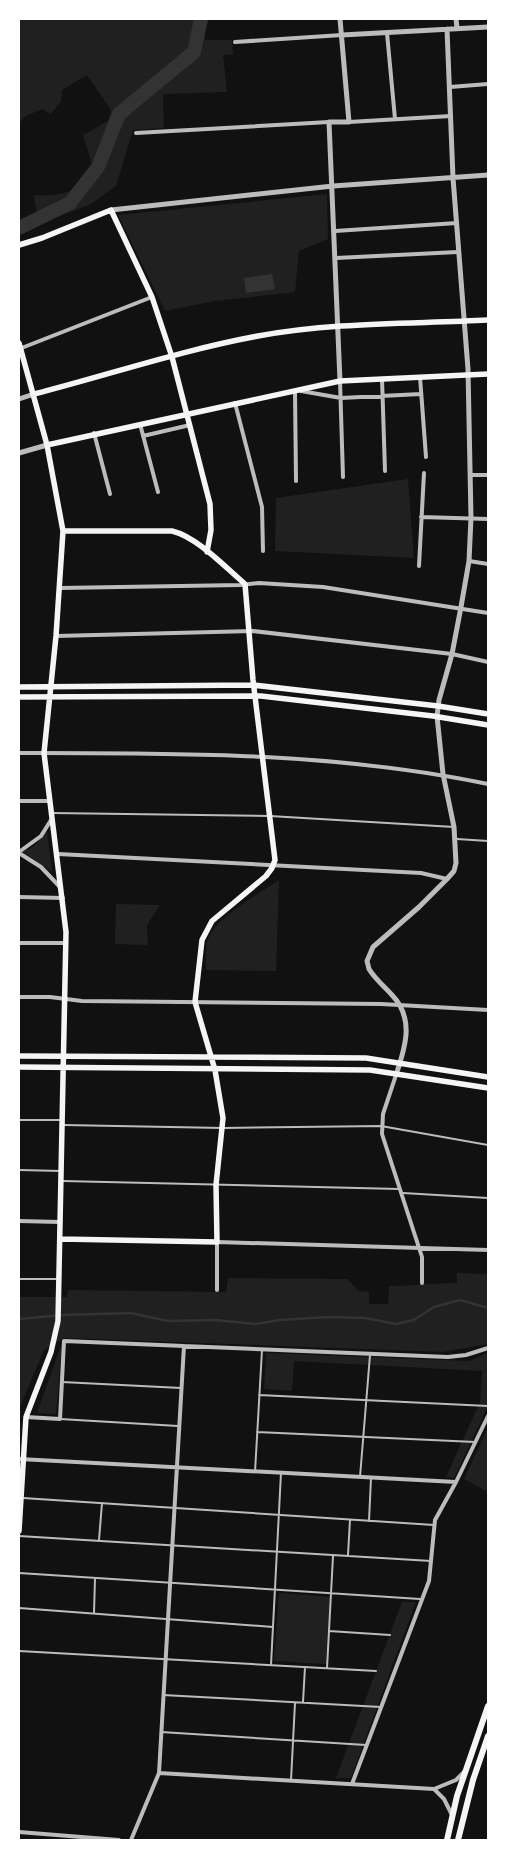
<svg xmlns="http://www.w3.org/2000/svg" width="507" height="1859" font-family="Montserrat,sans-serif">
<style>
.green{fill:#202020}
.water{fill:#333}
.lines{fill:none;stroke-linecap:round;stroke-linejoin:round}
.stream{stroke:#333;stroke-width:2.5}
.river{stroke:#333;stroke-width:14}
.service{stroke:#bcbcbc;stroke-width:2}
.minor{stroke:#bcbcbc;stroke-width:4}
.tertiary{stroke:#bcbcbc;stroke-width:5}
.secondary{stroke:#f5f5f5;stroke-width:5.5}
.primary{stroke:#f5f5f5;stroke-width:6}
</style>
<rect width="100%" height="100%" fill="#111"/>
<path class="green" d="M 19,19 L 210,19 L 204,26 L 205,40 L 232,40 L 233,54 L 223,55 L 227,92 L 163,94 L 164,128 L 133,130 L 116,186 L 91,204 L 19,232 L 19,220 L 37,215 L 34,195 C 65,196 75,194 93,168 L 83,135 L 108,121 L 111,110 L 87,75 L 62,90 L 61,101 L 51,114 L 42,109 L 26,116 L 19,123 Z
M 327,194 L 328,239 L 299,251 L 295,292 L 215,301 L 165,311 L 118,215 Z
M 408,479 L 414,558 L 275,551 L 276,498 Z
M 47,831 L 52,872 L 23,852 L 33,847 Z
M 279,880 L 276,971 L 206,970 C 206,960 205,948 208,939 C 217,916 259,894 279,880 Z
M 116,904 L 160,905 L 147,925 L 148,945 L 115,944 Z
M 457,1273 L 488,1274 L 488,1344 L 443,1352 L 64,1338 L 44,1350 L 19,1409 L 19,1297 L 67,1297 L 68,1290 L 226,1292 L 228,1278 L 348,1279 L 358,1291 L 369,1292 L 369,1304 L 388,1304 L 389,1286 C 412,1286 433,1283 457,1283 Z
M 62,1343 L 56,1414 L 37,1413 Z
M 266,1353 L 469,1361 L 488,1353 L 488,1406 L 454,1478 L 446,1477 L 480,1402 L 482,1371 L 294,1361 L 292,1391 L 264,1389 Z
M 488,1427 L 488,1492 L 464,1479 Z
M 279,1593 L 330,1597 L 326,1664 L 274,1661 Z
M 402,1602 L 416,1602 L 351,1778 L 336,1778 Z"/>
<path class="water" d="M 272,274 L 275,289 L 246,293 L 244,278 Z"/>
<g class="lines">
<path class="stream" d="M 19,1319 L 62,1315 L 131,1313 L 168,1321 L 215,1320 L 255,1324 L 280,1320 L 329,1317 L 365,1318 L 396,1324 L 414,1320 L 434,1307 L 460,1300 L 488,1308"/>
<path class="river" d="M 19,228 L 70,203 L 98,167 L 119,114 L 194,52 L 201,19"/>
<path class="service" d="M 52,813 L 270,816 L 454,827
M 457,839 L 488,841
M 19,1120 L 62,1120
M 64,1125 L 223,1128 L 381,1126 L 488,1145
M 19,1170 L 61,1171
M 63,1181 L 399,1189
M 403,1193 L 488,1198
M 19,1279 L 56,1279
M 62,1382 L 181,1388
M 259,1395 L 488,1406
M 60,1419 L 178,1426
M 257,1432 L 475,1442
M 255,1472 L 262,1350
M 360,1477 L 370,1355
M 23,1498 L 434,1525
M 369,1521 L 371,1478
M 19,1536 L 431,1561
M 99,1540 L 102,1503
M 348,1555 L 350,1520
M 19,1573 L 420,1599
M 19,1608 L 273,1627
M 94,1613 L 95,1578
M 329,1631 L 390,1635
M 19,1651 L 376,1671
M 271,1665 L 281,1473
M 327,1668 L 333,1556
M 163,1695 L 381,1707
M 303,1702 L 305,1667
M 161,1732 L 366,1745
M 291,1780 L 295,1703"/>
<path class="minor" d="M 387,33 L 395,119
M 235,42 L 342,35
M 450,87 L 488,84
M 349,122 L 451,116
M 136,133 L 329,122
M 335,231 L 457,223
M 336,258 L 458,252
M 19,349 L 152,297
M 420,377 L 426,457
M 382,379 L 385,471
M 340,381 L 343,477
M 295,391 L 296,481
M 301,391 L 341,398 L 421,394
M 235,403 L 262,507 L 263,551
M 140,424 L 158,492
M 94,433 L 110,494
M 143,436 L 190,425
M 470,475 L 488,475
M 421,517 L 488,519
M 469,561 L 488,564
M 419,566 L 424,473
M 60,588 L 240,585 L 259,583 L 323,587 L 488,613
M 56,636 L 253,631 L 452,654 L 488,662
M 19,753 C 175,753 334,752 488,784
M 19,801 L 50,801
M 19,852 L 41,836 L 51,820
M 19,853 L 41,867 L 59,886
M 58,854 L 421,873 L 447,879
M 19,897 L 63,898
M 19,943 L 66,943
M 19,997 L 50,997 L 82,1001 L 381,1004 L 488,1010
M 397,1072 L 383,1114 L 382,1134 L 422,1257 L 422,1283
M 19,1221 L 60,1222
M 217,1290 L 217,1242 L 488,1250
M 26,1417 L 60,1419 L 64,1341 L 448,1357 L 466,1355 L 488,1348
M 19,1459 L 456,1482
M 159,1773 L 434,1789 L 456,1780 L 464,1772
M 352,1784 L 429,1581 L 435,1520 L 456,1482 L 488,1416
M 434,1789 L 444,1799 L 452,1815
M 19,1832 L 119,1840
M 131,1840 L 159,1773 L 184,1346"/>
<path class="tertiary" d="M 456,19 L 457,28
M 342,35 L 488,27
M 111,210 L 333,186 L 488,175
M 340,381 L 329,122 L 349,122 L 340,19
M 19,399 L 34,394
M 19,453 L 47,445
M 397,1072 C 406,1045 414,1018 392,995 C 384,986 375,979 369,969 L 367,961 L 373,947 L 419,907 L 447,879 L 454,871 L 456,863 L 454,827 L 443,774 L 437,716 L 439,700 L 452,654 L 461,607 L 469,561 L 471,518 L 468,369 L 453,178 L 447,29"/>
<path class="secondary" d="M 19,245 L 42,238 L 111,210 L 152,297 L 172,357 L 210,504 L 211,530 L 207,552
M 19,343 L 47,445 L 63,531 L 56,636 L 44,753 L 66,932 L 58,1321 L 51,1352 L 26,1417 L 19,1531
M 34,394 C 108,375 182,350 258,336 C 334,322 411,324 488,320
M 47,445 L 340,381 L 488,374
M 19,687 L 253,685 L 438,706 L 488,714
M 19,697 L 261,696 L 433,716 L 488,725
M 19,1056 L 366,1058 L 488,1077
M 19,1067 L 370,1070 L 488,1088
M 60,1239 L 217,1242 L 216,1185 L 223,1118 L 215,1070 L 195,1002 L 202,940 L 212,921 L 266,876 L 272,868 L 275,860 L 253,680 L 245,584 C 225,567 197,537 172,531 L 63,531"/>
<path class="primary" d="M 447,1840 L 457,1796 L 488,1706
M 458,1840 L 473,1780 L 488,1736"/>
</g>
<rect width="507" height="1859" fill="none" stroke="#ffffff" stroke-width="40"/>
</svg>
